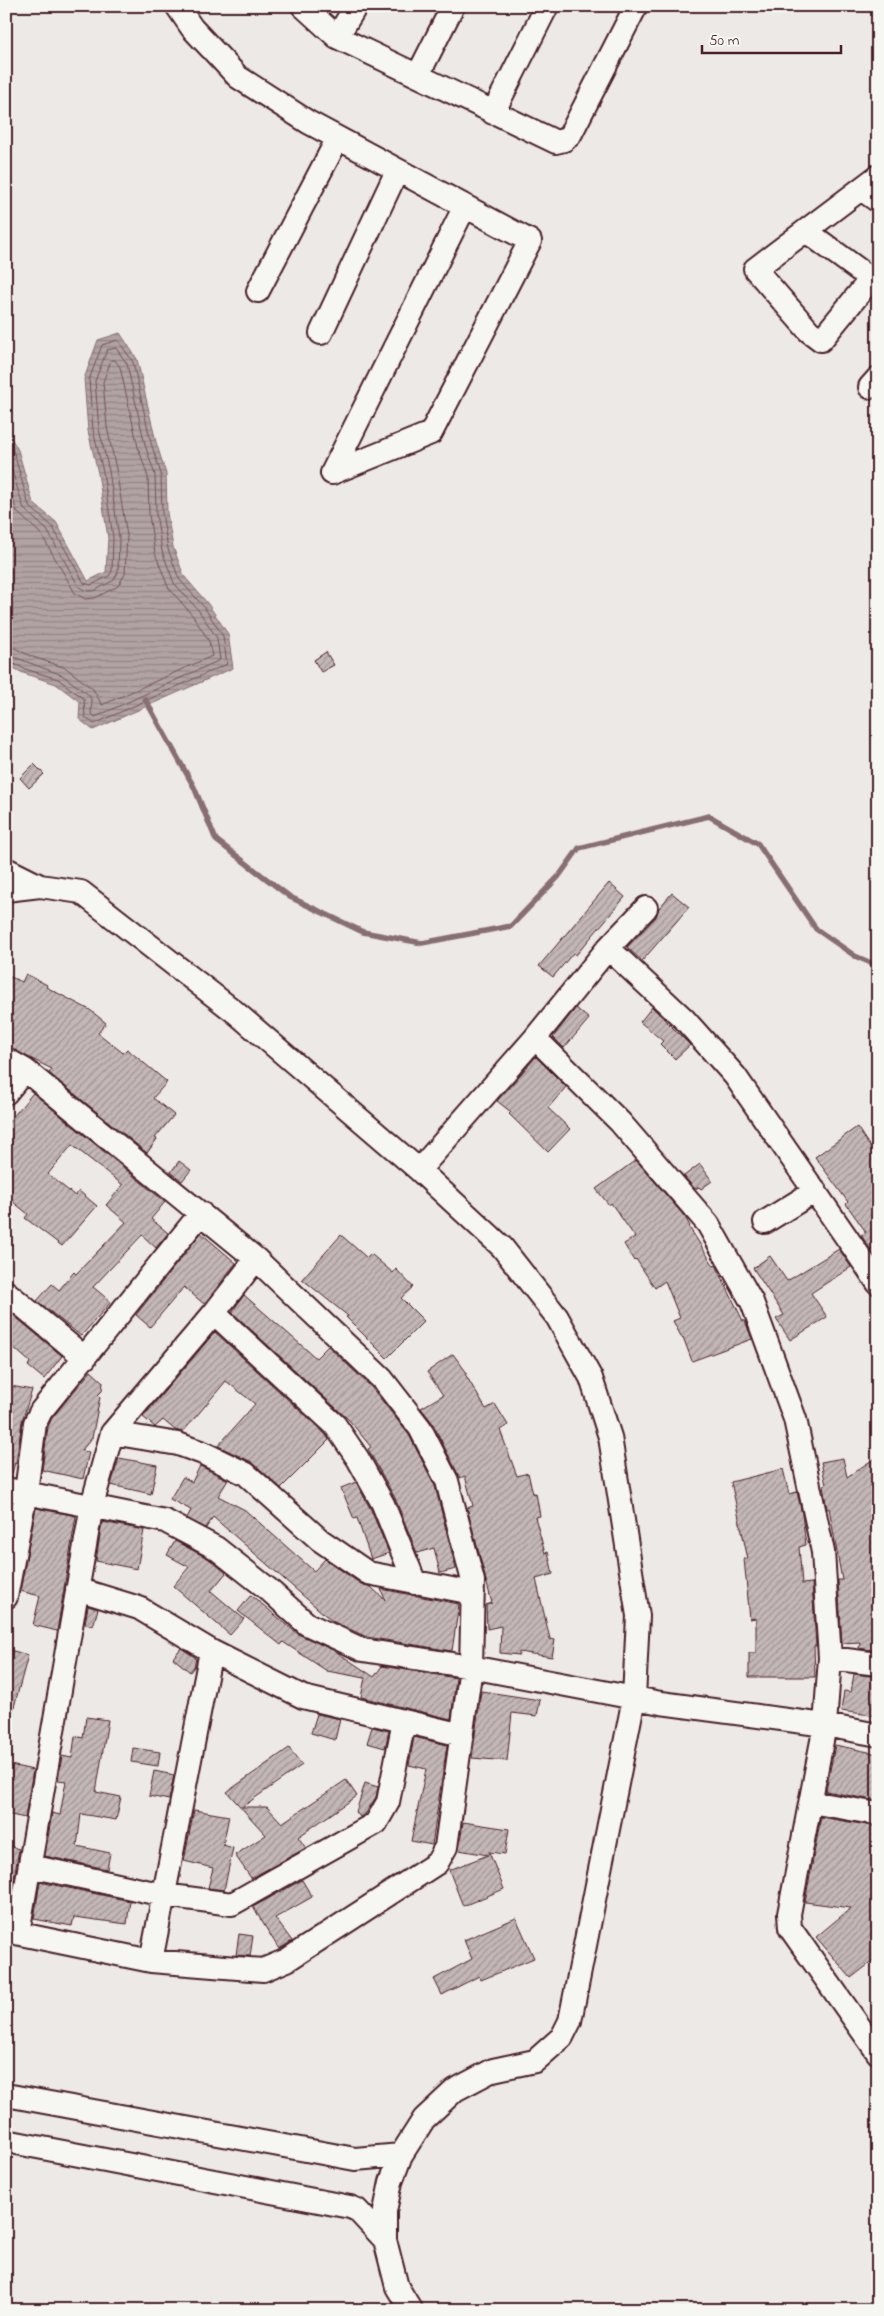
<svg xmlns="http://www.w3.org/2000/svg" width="884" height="2316" font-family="'Indie Flower',sans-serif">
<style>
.water{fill:url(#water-rules);stroke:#886e73}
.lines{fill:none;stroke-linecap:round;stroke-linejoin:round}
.shore{stroke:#73535b;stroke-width:1}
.stream{stroke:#886e73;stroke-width:5.5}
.building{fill:url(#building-hatch);stroke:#4a1f2b}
.minor-casing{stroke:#4a1f2b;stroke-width:26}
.minor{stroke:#f6f6f2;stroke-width:22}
</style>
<defs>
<pattern id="water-rules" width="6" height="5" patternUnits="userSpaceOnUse" patternTransform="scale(1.25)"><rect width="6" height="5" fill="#b1a2a3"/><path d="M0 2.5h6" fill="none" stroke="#928385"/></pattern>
<pattern id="building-hatch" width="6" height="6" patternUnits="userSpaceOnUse" patternTransform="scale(1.25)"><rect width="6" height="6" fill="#c4b7b7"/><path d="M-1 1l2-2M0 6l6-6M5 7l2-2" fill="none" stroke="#a19495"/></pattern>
</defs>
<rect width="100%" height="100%" fill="#ece9e6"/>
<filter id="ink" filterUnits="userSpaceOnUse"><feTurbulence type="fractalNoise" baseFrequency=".02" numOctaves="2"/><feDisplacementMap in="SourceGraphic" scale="10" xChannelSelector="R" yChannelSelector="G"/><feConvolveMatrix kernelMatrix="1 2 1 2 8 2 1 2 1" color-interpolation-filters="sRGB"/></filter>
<g filter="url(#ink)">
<path class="water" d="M 120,333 L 137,359 L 156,442 L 166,474 L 167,513 L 173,547 L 184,576 L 208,604 L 228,634 L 233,668 L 93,730 L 79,719 L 80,702 L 56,684 L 23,673 L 6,664 L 6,429 L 18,450 L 33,503 L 56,522 L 88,581 L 106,572 L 108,538 L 98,473 L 88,431 L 84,379 L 98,340 Z"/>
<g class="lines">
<path class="shore" d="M 6,439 L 14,453 L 29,506 L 52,526 L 84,583 L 91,585 L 109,576 L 112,571 L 113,537 L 103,472 L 93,430 L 89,380 L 102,345 L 118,340 L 133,362 L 151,443 L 161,474 L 162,513 L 168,549 L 179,579 L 204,607 L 223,636 L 227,664 L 94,724 L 85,717 L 84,699 L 58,679 L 25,669 L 6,660
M 6,452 L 24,509 L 47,530 L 79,587 L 87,591 L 94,591 L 114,580 L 118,572 L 119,537 L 109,471 L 99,429 L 95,381 L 107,350 L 116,348 L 127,364 L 145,445 L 155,475 L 156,514 L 162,551 L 174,583 L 199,611 L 217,638 L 220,660 L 95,717 L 91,713 L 92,702 L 89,695 L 62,675 L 6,654
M 6,476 L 17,512 L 41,534 L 75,593 L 85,599 L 95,598 L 118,586 L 125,574 L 127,536 L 116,469 L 107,427 L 103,382 L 111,360 L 115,360 L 120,367 L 138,447 L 148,477 L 149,515 L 155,553 L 168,587 L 193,616 L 209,641 L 212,656 L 102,705 L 93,689 L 66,668 L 30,656 L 15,648 L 6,646"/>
<path class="stream" d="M 145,699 L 194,787 L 216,840 L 290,897 L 363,932 L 422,943 L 511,926 L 559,876 L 579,848 L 709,816 L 758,844 L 816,929 L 855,956 L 878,966"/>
</g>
<path class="building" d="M 326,652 L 334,665 L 321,672 L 314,660 Z
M 34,764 L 44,774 L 29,788 L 20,778 Z
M 609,883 L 625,897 L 576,955 L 573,953 L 553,977 L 539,966 Z
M 672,893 L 689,907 L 642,961 L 627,947 L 656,917 L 659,908 Z
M 26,974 L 47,985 L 46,987 L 90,1010 L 106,1023 L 98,1033 L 123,1053 L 127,1049 L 167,1082 L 153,1098 L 174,1115 L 155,1138 L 157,1139 L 147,1153 L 49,1073 L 52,1069 L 6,1046 L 6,975 L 22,982 Z
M 652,1007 L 690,1045 L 675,1059 L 660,1044 L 663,1041 L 640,1022 Z
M 576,1008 L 589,1019 L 564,1048 L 553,1037 Z
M 536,1057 L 566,1087 L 548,1108 L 570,1129 L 548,1152 L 509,1114 L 511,1112 L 497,1101 Z
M 33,1093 L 165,1202 L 151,1219 L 168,1233 L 156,1248 L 142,1235 L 93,1287 L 111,1302 L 81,1336 L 37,1301 L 52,1284 L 59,1290 L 74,1272 L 76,1274 L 126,1222 L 106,1205 L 123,1185 L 72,1145 L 48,1174 L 75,1196 L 79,1191 L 97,1206 L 62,1246 L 25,1218 L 28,1214 L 6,1196 L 6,1125 Z
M 857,1127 L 878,1159 L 878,1250 L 873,1253 L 861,1235 L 866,1232 L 846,1204 L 848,1202 L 815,1157 Z
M 636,1160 L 685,1217 L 690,1226 L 689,1227 L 714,1266 L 716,1265 L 743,1321 L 745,1321 L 752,1339 L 692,1361 L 683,1337 L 682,1338 L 673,1321 L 680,1318 L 665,1281 L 655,1288 L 636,1259 L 634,1261 L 624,1244 L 635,1237 L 611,1203 L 609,1205 L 596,1189 Z
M 179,1161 L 191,1170 L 182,1181 L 171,1172 Z
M 700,1164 L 712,1181 L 701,1189 L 699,1187 L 695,1189 L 684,1176 Z
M 201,1233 L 236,1263 L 204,1304 L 184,1287 L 150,1327 L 136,1315 Z
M 341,1235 L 367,1258 L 371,1254 L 393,1273 L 396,1269 L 413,1287 L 401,1298 L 424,1321 L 387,1358 L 346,1317 L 348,1316 L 302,1279 Z
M 839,1249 L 851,1267 L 811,1293 L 827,1317 L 790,1340 L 776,1319 L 784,1315 L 753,1268 L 770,1256 L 787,1281 Z
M 244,1295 L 316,1358 L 328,1346 L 372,1388 L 409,1435 L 435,1486 L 456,1569 L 440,1573 L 434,1548 L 417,1553 L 395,1498 L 368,1449 L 371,1447 L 349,1420 L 232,1312 Z
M 6,1309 L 62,1356 L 44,1379 L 28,1366 L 30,1362 L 6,1341 Z
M 215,1332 L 325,1434 L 329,1440 L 281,1488 L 252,1462 L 218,1446 L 255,1404 L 226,1381 L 183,1432 L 175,1430 L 163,1420 L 155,1427 L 143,1417 Z
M 453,1354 L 467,1373 L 465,1374 L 486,1409 L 495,1404 L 508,1425 L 500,1430 L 517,1476 L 528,1473 L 533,1494 L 536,1493 L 540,1516 L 535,1517 L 545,1553 L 548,1552 L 553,1574 L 536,1579 L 550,1639 L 555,1640 L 552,1657 L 519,1652 L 519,1655 L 500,1653 L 501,1626 L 487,1629 L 486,1605 L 492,1603 L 467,1508 L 473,1506 L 465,1476 L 460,1478 L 432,1422 L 421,1408 L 443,1395 L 427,1372 Z
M 91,1371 L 103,1382 L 102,1391 L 98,1395 L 100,1397 L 92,1438 L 81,1451 L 89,1452 L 83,1479 L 42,1470 L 48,1427 L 52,1418 Z
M 6,1385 L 32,1390 L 22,1421 L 16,1464 L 15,1463 L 12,1473 L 6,1473 Z
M 878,1456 L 878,1651 L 859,1648 L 860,1642 L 842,1643 L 838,1580 L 842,1580 L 829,1508 L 827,1509 L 823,1486 L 826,1485 L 821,1462 L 843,1458 L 847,1477 Z
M 119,1458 L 157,1465 L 151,1494 L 111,1485 Z
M 200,1466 L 228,1480 L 218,1496 L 245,1510 L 314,1571 L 325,1559 L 361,1584 L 371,1587 L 385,1600 L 381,1589 L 459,1604 L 452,1651 L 367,1637 L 332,1621 L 213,1517 L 206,1528 L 187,1518 L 191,1510 L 170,1499 L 183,1477 L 192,1482 Z
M 783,1469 L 789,1494 L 797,1492 L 802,1514 L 806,1545 L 799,1547 L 802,1584 L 812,1583 L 816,1646 L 814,1646 L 815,1677 L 749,1677 L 749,1653 L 756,1653 L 756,1618 L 750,1619 L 744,1559 L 748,1559 L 731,1482 Z
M 356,1482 L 371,1510 L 389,1553 L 371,1559 L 357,1518 L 354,1519 L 341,1488 Z
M 36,1508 L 76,1516 L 57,1631 L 33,1625 L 40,1596 L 20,1591 Z
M 102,1522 L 144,1530 L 137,1569 L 96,1561 Z
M 175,1541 L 209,1559 L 226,1573 L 211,1591 L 244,1619 L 230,1635 L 173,1586 L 189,1567 L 167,1555 Z
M 251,1595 L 298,1634 L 335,1651 L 374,1677 L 382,1666 L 456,1678 L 451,1719 L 361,1697 L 365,1678 L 327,1671 L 283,1642 L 281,1645 L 238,1611 Z
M 88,1606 L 98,1609 L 93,1626 L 85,1624 Z
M 181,1648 L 196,1658 L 194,1667 L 190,1672 L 173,1658 Z
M 6,1649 L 28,1655 L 11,1718 L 6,1717 Z
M 854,1674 L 878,1677 L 878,1716 L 841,1711 L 844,1691 L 851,1692 Z
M 481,1691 L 540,1700 L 537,1716 L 512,1713 L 507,1761 L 472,1758 Z
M 317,1714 L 340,1719 L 335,1740 L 311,1733 Z
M 86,1717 L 108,1720 L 96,1792 L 121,1797 L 116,1820 L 81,1814 L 77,1846 L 110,1853 L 107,1869 L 45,1856 L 52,1813 L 60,1815 L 66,1781 L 58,1780 L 62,1756 L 72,1758 L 75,1736 L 83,1738 Z
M 372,1727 L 389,1731 L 385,1748 L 367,1743 Z
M 414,1737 L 447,1745 L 432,1845 L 411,1841 L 426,1769 L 409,1765 Z
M 835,1745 L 878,1754 L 878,1801 L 826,1791 Z
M 133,1748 L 160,1752 L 158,1766 L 131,1762 Z
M 289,1748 L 302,1765 L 242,1807 L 267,1807 L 282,1823 L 346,1780 L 357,1796 L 298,1837 L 306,1848 L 251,1878 L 235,1855 L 266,1835 L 227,1792 Z
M 6,1764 L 33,1770 L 25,1818 L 6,1814 Z
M 154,1771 L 174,1775 L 169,1800 L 149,1796 Z
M 365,1783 L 378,1787 L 376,1797 L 366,1813 L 360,1817 L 356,1812 Z
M 194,1810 L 229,1816 L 223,1845 L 233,1848 L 224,1890 L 208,1888 L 213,1868 L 184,1861 Z
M 821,1817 L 878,1827 L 878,1957 L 851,1978 L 816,1937 L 851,1908 L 805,1902 Z
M 463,1822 L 509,1829 L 505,1854 L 489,1852 L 504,1889 L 463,1906 L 449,1870 L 488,1855 L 459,1850 Z
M 6,1845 L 19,1849 L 8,1913 L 6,1913 Z
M 302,1880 L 312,1897 L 275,1918 L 292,1941 L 279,1949 L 253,1907 Z
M 40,1882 L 130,1901 L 127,1924 L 74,1917 L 72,1926 L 34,1919 Z
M 516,1918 L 534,1958 L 481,1980 L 479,1976 L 442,1995 L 434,1979 L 472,1959 L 464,1940 Z
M 239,1934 L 253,1936 L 250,1956 L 236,1955 Z"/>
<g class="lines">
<defs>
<path id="minor" d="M 177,6 L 192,28 L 238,77 L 308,122 L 530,241 L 431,433 L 332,473
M 303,6 L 337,37 L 556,142 L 564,140 L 570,135 L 636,6
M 337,37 L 356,6
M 418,75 L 453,6
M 493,113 L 547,6
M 861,189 L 878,201
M 806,231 L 878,284
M 871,279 L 821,340 L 809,331 L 755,269 L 878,176
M 258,291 L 338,138
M 321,333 L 397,171
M 870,387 L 878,378
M 332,473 L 465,206
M 6,869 L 40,886 L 81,892 L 235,1012 L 419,1170 L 502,1247 L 557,1317 L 591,1378 L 610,1437 L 638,1616 L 634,1698 L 570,2021 L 562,2037 L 535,2061 L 493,2070 L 455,2090 L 424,2119 L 401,2155 L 391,2182 L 385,2211 L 385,2240 L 397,2287 L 411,2310
M 6,890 L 40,886
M 608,948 L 684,1019 L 735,1076 L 878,1283
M 535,1038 L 620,1122 L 708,1224 L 752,1302 L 795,1419 L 823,1552 L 830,1658 L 825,1725 L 789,1914 L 790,1928 L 878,2053
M 6,1059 L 25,1070 L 256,1259 L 382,1379 L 420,1428 L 447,1481 L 473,1581 L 471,1667 L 446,1847 L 437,1863 L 287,1960 L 263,1970 L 151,1961 L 6,1931
M 6,1093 L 25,1070
M 419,1170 L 535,1038 L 608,948 L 646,908
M 765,1222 L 815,1191
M 6,1292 L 85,1358
M 214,1313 L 335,1425 L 358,1459 L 383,1504 L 415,1583
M 112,1433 L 178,1444 L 203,1453 L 246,1474 L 320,1540 L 368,1573 L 473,1593
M 6,1489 L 165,1521 L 216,1548 L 268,1589 L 307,1624 L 363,1650 L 471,1667 L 661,1703 L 825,1725 L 878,1735
M 77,1589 L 139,1608 L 211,1651 L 303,1697 L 462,1735
M 6,1597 L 26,1492 L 35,1423 L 41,1411 L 201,1213
M 830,1658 L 878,1664
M 811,1802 L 878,1814
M 30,1866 L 164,1895 L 232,1904 L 376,1823 L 388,1802 L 404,1721
M 18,1933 L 92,1505 L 112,1433 L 214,1313 L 256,1259
M 151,1961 L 211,1651
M 6,2095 L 355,2159 L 401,2155
M 6,2141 L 350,2207 L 357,2210 L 385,2240"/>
</defs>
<use href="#minor" class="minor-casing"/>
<use href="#minor" class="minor"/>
</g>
</g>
<rect width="884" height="2316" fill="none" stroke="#f6f6f2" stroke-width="25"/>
<rect x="12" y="12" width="859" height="2291" fill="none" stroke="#4a1f2b" stroke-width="2" filter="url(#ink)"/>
<path d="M702 45v8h139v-8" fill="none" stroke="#4a1f2b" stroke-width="2.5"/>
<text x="709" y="45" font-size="15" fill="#4a1f2b" stroke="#f6f6f2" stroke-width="4" paint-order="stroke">50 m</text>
</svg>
